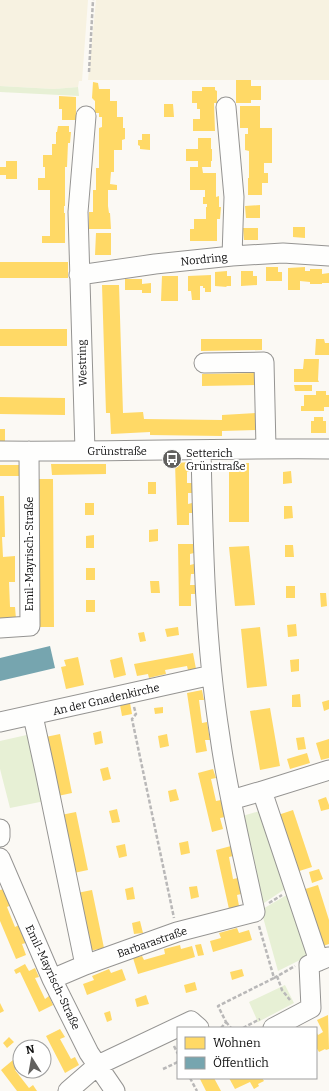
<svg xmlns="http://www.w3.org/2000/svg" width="329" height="1091" font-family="Bitter,serif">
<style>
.farmland{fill:#f7f2e1}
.green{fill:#e7f0d5}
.homes{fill:#ffd966}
.public{fill:#76a5af}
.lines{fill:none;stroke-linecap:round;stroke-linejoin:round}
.minor-casing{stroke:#959492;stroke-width:21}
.path{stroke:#b9b8b8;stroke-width:2.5;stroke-dasharray:4 2;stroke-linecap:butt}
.minor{stroke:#fefefd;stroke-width:19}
.labels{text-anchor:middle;stroke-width:4;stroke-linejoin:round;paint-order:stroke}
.street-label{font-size:11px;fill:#0f0f0f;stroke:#fff}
.poi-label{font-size:11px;fill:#0f0f0f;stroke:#fff;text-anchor:start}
</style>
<rect width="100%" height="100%" fill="#fbf9f4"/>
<path class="farmland" d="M 0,0 L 88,0 L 82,81 L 79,81 L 78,87 L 54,89 L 0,86 Z
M 96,0 L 329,0 L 329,80 L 88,80 Z"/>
<path class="green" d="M 0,86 L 54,89 L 78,87 L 79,96 L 0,92 Z
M 31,734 L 45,801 L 10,808 L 0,769 L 0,741 Z
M 263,810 L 288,887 L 261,905 L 239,817 Z
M 290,893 L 308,956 L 278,971 L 261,910 Z
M 285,985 L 294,1003 L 258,1022 L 249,1002 Z"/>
<path class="homes" d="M 236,80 L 251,80 L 251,86 L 261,86 L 261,100 L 251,100 L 251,103 L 236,103 Z
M 93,82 L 98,83 L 99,89 L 110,89 L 110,101 L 117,101 L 117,117 L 123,117 L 123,128 L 125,128 L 125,139 L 122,140 L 122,150 L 114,150 L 114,172 L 111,172 L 110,184 L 117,185 L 117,190 L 108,190 L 108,206 L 109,213 L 110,213 L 111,229 L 89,229 L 89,212 L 93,212 L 93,190 L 96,190 L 96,168 L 99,168 L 99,128 L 102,127 L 102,117 L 99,117 L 99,113 L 95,113 L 95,101 L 92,98 Z
M 202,87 L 215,87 L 215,90 L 217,91 L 217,103 L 214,103 L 215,131 L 193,131 L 193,119 L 200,119 L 200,109 L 197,109 L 197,103 L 192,103 L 192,91 L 202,91 Z
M 59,96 L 76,97 L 76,120 L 62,120 L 62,109 L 59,109 Z
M 164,104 L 173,104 L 174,117 L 164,117 Z
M 240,106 L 260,106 L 260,128 L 272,128 L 272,163 L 264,163 L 264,173 L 268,173 L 268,183 L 262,183 L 262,195 L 248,195 L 248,178 L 249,178 L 249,151 L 245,150 L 245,134 L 248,134 L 248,128 L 240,128 Z
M 58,126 L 69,126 L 69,132 L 71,132 L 70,143 L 68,143 L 67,167 L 65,167 L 65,206 L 64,206 L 64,213 L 65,213 L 65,243 L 42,243 L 42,236 L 50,236 L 50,190 L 38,190 L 38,178 L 45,178 L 45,167 L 43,167 L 43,155 L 52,155 L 52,144 L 56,144 L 56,132 L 57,132 Z
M 142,134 L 150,134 L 150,150 L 140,149 L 140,146 L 138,145 L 138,140 L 142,140 Z
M 198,138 L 211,138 L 211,149 L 212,149 L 212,161 L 211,161 L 211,167 L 202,167 L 203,173 L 216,173 L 216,197 L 219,196 L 219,207 L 221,207 L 220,219 L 217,219 L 217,241 L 190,241 L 190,229 L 194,229 L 194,219 L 206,219 L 206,207 L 207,207 L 207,204 L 203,204 L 203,197 L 205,197 L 205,190 L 190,190 L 190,167 L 198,167 L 198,161 L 186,161 L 186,149 L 198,149 Z
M 6,161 L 17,161 L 17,179 L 6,179 L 6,175 L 0,175 L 0,167 L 6,167 Z
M 260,205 L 260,218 L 246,218 L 245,206 Z
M 293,227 L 305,227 L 305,238 L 293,237 Z
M 243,228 L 258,228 L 258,240 L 244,240 Z
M 96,233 L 111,233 L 111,255 L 95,255 Z
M 0,262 L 68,262 L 68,278 L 0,278 Z
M 266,267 L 278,267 L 278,272 L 282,272 L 282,281 L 266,281 Z
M 305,267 L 305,271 L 310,271 L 310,269 L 322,269 L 322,274 L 329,273 L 329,283 L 322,283 L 322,284 L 310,284 L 310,282 L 300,281 L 300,290 L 288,290 L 288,268 Z
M 227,271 L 227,276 L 231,276 L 231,286 L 226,286 L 227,287 L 215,286 L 215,272 Z
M 241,271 L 253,271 L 253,276 L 257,276 L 257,285 L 241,286 Z
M 211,275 L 211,292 L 205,292 L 205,288 L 203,288 L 203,286 L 200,286 L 200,300 L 192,300 L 191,291 L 188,291 L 188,276 Z
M 162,276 L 178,276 L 178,301 L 161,301 Z
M 125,279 L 142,279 L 142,284 L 151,283 L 151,293 L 142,293 L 142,290 L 125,290 Z
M 102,285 L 119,285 L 123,413 L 143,412 L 144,419 L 222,420 L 222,415 L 258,413 L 258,430 L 222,431 L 222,436 L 150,435 L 150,432 L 111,434 L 110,413 L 106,413 Z
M 0,329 L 67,329 L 67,346 L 0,346 Z
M 201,339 L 262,339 L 262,350 L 201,351 Z
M 316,339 L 324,339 L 325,343 L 329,343 L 329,355 L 315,355 Z
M 304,359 L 319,359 L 318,380 L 319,382 L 294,382 L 294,369 L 303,369 Z
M 257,373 L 257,385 L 202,386 L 202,374 Z
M 294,385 L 312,385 L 312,391 L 295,391 Z
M 316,391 L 326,391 L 326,395 L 329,395 L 329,407 L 324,407 L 324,411 L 301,411 L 301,406 L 304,406 L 304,395 L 316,395 Z
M 0,397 L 65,398 L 65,415 L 0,414 Z
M 314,417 L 323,417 L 323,421 L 326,421 L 326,433 L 311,433 L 311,421 L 314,421 Z
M 0,429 L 5,429 L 5,441 L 0,441 Z
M 191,462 L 191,472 L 187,472 L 187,483 L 192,483 L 192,493 L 188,493 L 188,504 L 192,503 L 192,513 L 189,513 L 189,525 L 177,525 L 175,463 Z
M 229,463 L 249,463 L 249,522 L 229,522 Z
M 51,464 L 106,464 L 106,474 L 52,475 Z
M 0,465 L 25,465 L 25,476 L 0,476 Z
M 291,471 L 292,483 L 283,484 L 283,472 Z
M 33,479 L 53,479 L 54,627 L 34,627 Z
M 148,482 L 156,482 L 156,494 L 148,494 Z
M 0,496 L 4,496 L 5,537 L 2,537 L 3,557 L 15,556 L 15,582 L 9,582 L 10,607 L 15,607 L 16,619 L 0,619 Z
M 85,503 L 94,503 L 94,515 L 85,515 Z
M 284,506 L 292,506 L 293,518 L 284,519 Z
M 158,529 L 158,541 L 149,542 L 149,530 Z
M 94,535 L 94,548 L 86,548 L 86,536 Z
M 178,544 L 193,544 L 194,553 L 190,554 L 190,565 L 194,564 L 194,574 L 191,574 L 190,585 L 195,585 L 195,594 L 191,594 L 191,606 L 179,606 Z
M 285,545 L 293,545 L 294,557 L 285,557 Z
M 249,546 L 255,605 L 235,606 L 229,547 Z
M 86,568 L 95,568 L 95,580 L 86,580 Z
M 150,581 L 159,581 L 160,593 L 151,593 Z
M 286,586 L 295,586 L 295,598 L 286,598 Z
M 320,593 L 326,593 L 327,606 L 321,607 Z
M 86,600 L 95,600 L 95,612 L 86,612 Z
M 296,624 L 297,636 L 288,637 L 287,625 Z
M 178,627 L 179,635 L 167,637 L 165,629 Z
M 260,627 L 267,686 L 247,688 L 241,629 Z
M 144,632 L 146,641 L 140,642 L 138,633 Z
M 193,653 L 196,669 L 188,670 L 187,666 L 165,670 L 166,674 L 157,676 L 149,678 L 148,674 L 137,676 L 134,664 Z
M 78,657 L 84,685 L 66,689 L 61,667 L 66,666 L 64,660 Z
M 122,657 L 126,675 L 114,678 L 110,660 Z
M 299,659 L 299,671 L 291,672 L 290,660 Z
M 202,690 L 204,700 L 199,700 L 202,723 L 207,722 L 210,740 L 205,740 L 207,751 L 196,753 L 187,693 Z
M 300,694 L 301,707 L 292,707 L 292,695 Z
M 329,700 L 329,709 L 324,711 L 322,702 Z
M 130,703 L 132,714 L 122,716 L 120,705 Z
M 163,707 L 163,713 L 155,714 L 154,708 Z
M 270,708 L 280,766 L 260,770 L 250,711 Z
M 101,731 L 103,743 L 95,745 L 93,733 Z
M 60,734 L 72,793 L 53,797 L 41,738 Z
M 167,734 L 169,746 L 160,748 L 158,736 Z
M 304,737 L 306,749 L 298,750 L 296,738 Z
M 329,739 L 329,758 L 321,760 L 316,743 Z
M 307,753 L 310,763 L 290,769 L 287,759 Z
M 108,767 L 111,779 L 103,781 L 100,769 Z
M 213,769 L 216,778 L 211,779 L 216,801 L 221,800 L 225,817 L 220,818 L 223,829 L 212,832 L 198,773 Z
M 176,789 L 179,800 L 170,802 L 168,791 Z
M 326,797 L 329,805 L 329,809 L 321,811 L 318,800 Z
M 117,809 L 120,822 L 112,823 L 109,811 Z
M 293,810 L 312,867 L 293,873 L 275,816 Z
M 76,812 L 88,870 L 69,874 L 56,816 Z
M 188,841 L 190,853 L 181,855 L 179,843 Z
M 125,844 L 127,856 L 119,858 L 116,846 Z
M 231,846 L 233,856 L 229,857 L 233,879 L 238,878 L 241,894 L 237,895 L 239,906 L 229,909 L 216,850 Z
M 319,869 L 323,879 L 312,883 L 309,872 Z
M 318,885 L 329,920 L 329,944 L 317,948 L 299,891 Z
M 197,886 L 199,897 L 191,899 L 189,887 Z
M 133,887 L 135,899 L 127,900 L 125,889 Z
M 4,889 L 11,905 L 7,907 L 15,927 L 19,925 L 26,943 L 22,944 L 26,955 L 16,959 L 0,921 L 0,890 Z
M 92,890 L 104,948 L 84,952 L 72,894 Z
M 140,921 L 143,933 L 134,934 L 132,923 Z
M 237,928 L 239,933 L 249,930 L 252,940 L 213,952 L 210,941 L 221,938 L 219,933 Z
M 201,944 L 204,955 L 198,956 L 195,945 Z
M 180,945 L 181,949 L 192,946 L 195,957 L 138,974 L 133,958 L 142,956 L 144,960 L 165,954 L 164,949 Z
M 25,964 L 29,971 L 35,968 L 39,977 L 35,978 L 45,999 L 49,996 L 53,1005 L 39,1012 L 20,972 L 16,974 L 14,970 Z
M 109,969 L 111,973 L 122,969 L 126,980 L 87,995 L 83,984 L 94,980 L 92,976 Z
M 242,969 L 244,976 L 232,980 L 230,972 Z
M 195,982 L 197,990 L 186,993 L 184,985 Z
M 146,995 L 149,1004 L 137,1007 L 135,999 Z
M 0,1003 L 4,1011 L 0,1013 Z
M 110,1011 L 112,1020 L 107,1022 L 104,1013 Z
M 328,1015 L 329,1049 L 326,1050 L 325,1049 L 319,1052 L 316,1047 L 316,1034 L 317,1033 L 318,1035 L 323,1032 L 317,1020 Z
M 60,1029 L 65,1037 L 60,1039 L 71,1059 L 75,1057 L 79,1065 L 65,1073 L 46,1036 Z
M 9,1037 L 14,1042 L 7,1048 L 3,1043 Z
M 13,1060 L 19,1068 L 15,1070 L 29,1088 L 33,1085 L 37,1091 L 17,1091 L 1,1070 Z
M 201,1078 L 214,1078 L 221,1091 L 206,1091 L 200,1079 Z
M 229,1078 L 262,1078 L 264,1081 L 258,1084 L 259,1086 L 254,1089 L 250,1082 L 235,1089 Z"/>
<path class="public" d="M 50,646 L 55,668 L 0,681 L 0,658 Z"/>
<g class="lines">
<defs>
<path id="minor" d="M 226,107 L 234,197 L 232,256
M 79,275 L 155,264 L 232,256 L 283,253 L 329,256
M 204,363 L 264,362 L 266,448
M 0,451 C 110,452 219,448 329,449
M 85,451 L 78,212 L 86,116
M 0,628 L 30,626 L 29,451
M 33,716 L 45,771 L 85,965
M 0,722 L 212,675
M 262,791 L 319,961
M 231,800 L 262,791 L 329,770
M 0,829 L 0,837
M 0,858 L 52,979 L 89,1053 L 115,1091
M 52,979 L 85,965 L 177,932 L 255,912 C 243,854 228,796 220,737 C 205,642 203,545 201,450
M 273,1028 L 311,1008 L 309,965 L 328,957
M 68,1091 L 98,1065 L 191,1021 L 199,1028"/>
</defs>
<use href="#minor" class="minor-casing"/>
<path class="path" d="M 89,72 L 93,0
M 134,707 L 136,714 L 132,719 L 174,918
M 269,903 L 282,895
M 259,926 L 274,978 L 295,966
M 277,976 L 282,990 L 290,1000
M 226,1022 L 231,1028
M 221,1028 L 226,1022 L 218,1006 L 274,978
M 243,1028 L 260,1019
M 174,1046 L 178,1054
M 163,1069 L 178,1062
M 190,1078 L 197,1091"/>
<use href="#minor" class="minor"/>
</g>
<defs>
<symbol id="bus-disc" viewBox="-11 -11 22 22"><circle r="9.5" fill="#62615f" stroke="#fff"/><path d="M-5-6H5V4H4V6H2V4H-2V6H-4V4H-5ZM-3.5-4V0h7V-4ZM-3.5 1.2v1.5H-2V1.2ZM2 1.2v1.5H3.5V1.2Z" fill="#fff"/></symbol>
</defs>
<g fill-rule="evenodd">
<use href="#bus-disc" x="161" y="448" width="22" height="22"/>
</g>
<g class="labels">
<g class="street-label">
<text transform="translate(204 259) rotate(-6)" y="4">Nordring</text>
<text transform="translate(82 363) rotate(-92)" y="4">Westring</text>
<text x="117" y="455">Grünstraße</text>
<text transform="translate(29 554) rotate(-90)" y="4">Emil-Mayrisch-Straße</text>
<text transform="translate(106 699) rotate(-13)" y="4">An der Gnadenkirche</text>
<text transform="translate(152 942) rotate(-19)" y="4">Barbarastraße</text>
<text transform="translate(53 977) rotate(65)" y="4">Emil-Mayrisch-Straße</text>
</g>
<g class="poi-label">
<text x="186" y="457">Setterich<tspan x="186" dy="13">Grünstraße</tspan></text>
</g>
</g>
<rect x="177" y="1027" width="140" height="52" fill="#ffffff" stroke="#9f9f9f"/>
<rect x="185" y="1037" width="20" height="12" fill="#ffd966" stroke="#9f9f9f"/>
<text x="213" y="1047" font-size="12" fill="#0f0f0f">Wohnen</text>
<rect x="185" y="1057" width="20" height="12" fill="#76a5af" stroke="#9f9f9f"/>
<text x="213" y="1067" font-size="12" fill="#0f0f0f">Öffentlich</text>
<g transform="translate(32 1059) rotate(349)"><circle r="19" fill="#ffffff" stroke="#9f9f9f"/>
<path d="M0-3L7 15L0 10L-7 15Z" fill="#62615f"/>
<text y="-6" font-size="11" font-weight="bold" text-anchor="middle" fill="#0f0f0f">N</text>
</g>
</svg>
